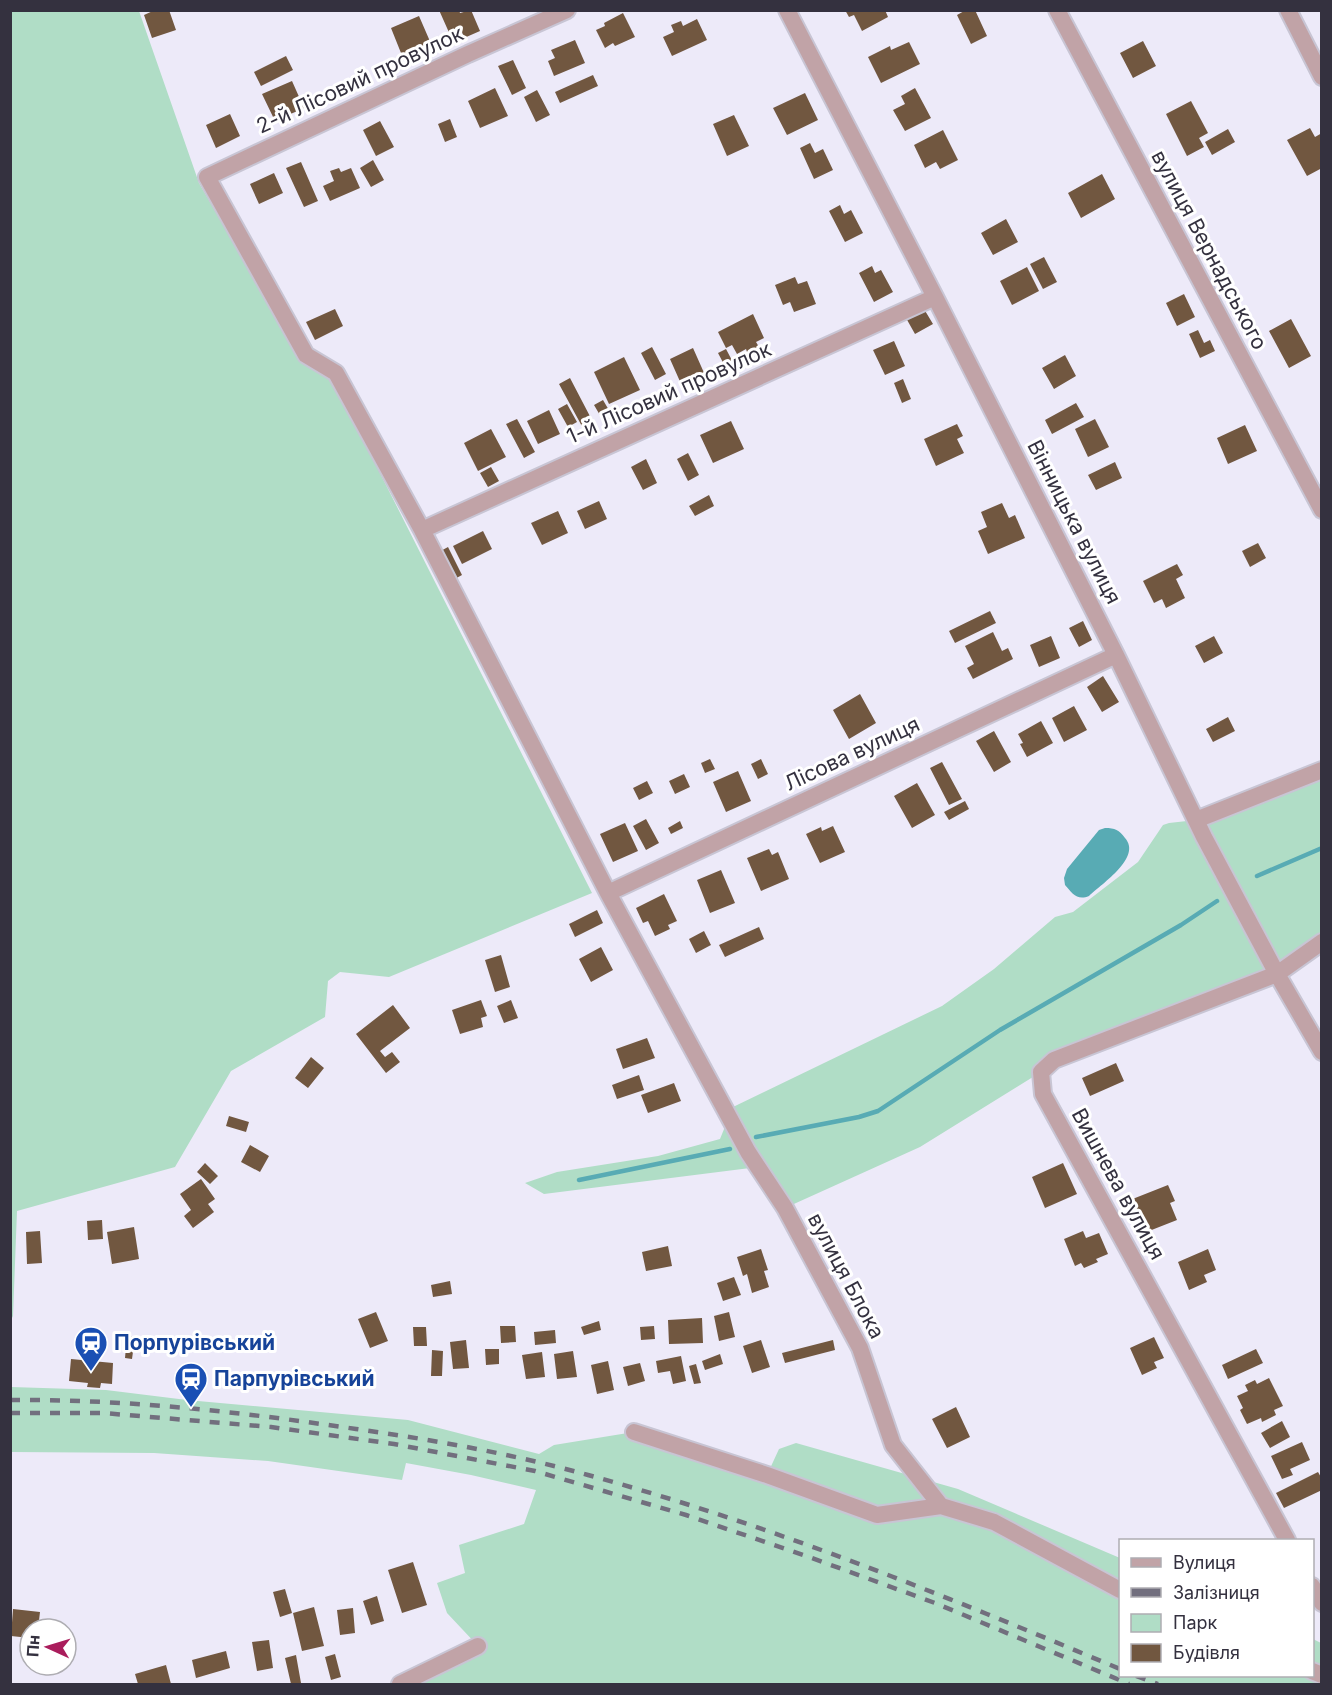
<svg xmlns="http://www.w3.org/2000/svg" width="1332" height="1695" font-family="Inter,sans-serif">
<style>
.green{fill:#b0ddc6}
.water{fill:#58abb4}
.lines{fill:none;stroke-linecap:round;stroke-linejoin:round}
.stream{stroke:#58abb4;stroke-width:4.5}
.building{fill:#715740}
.minor-casing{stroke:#c8c5d4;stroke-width:20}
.minor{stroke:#c1a3a7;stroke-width:16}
.rail{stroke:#726f7e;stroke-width:4.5;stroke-dasharray:10 10;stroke-linecap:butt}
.labels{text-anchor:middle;stroke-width:6;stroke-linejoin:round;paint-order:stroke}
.street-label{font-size:21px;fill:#34313f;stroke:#fff}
.transit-label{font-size:21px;font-weight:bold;fill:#164399;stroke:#fff;text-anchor:start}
</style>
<rect width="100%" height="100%" fill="#edeaf9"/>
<path class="green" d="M 11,11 L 139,11 L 199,183 L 302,361 L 333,380 L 592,893 L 389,977 L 340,972 L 328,981 L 325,1017 L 231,1071 L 175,1167 L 17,1211 L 13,1316 L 11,1320 Z
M 1321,770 L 1321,942 L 1277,974 L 1041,1072 L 920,1147 L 785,1208 L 758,1167 L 544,1194 L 525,1183 L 557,1172 L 658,1156 L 720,1139 L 733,1107 L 942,1006 L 994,969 L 1055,917 L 1073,912 L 1138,862 L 1163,825 L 1169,823 L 1196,820 Z
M 11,1387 L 106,1390 L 187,1400 L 408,1420 L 539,1454 L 554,1445 L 634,1432 L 767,1475 L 779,1449 L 796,1443 L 958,1489 L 1120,1558 L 1120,1676 L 1312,1676 L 1313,1639 L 1321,1643 L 1321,1684 L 400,1684 L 478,1646 L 447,1613 L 437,1583 L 465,1573 L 459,1545 L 524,1524 L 536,1490 L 471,1475 L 406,1463 L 402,1480 L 268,1461 L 154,1453 L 11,1452 Z"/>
<path class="water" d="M 1105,828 C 1115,828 1119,830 1125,838 C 1142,857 1103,883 1089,896 C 1077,901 1072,893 1065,885 L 1064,878 L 1067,869 L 1099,830 Z"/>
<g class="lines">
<path class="stream" d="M 1257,876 L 1322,848
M 756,1137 L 859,1117 L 878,1111 L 1000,1030 L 1181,925 L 1217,901
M 579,1180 L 730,1149"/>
</g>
<path class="building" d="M 155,10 L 169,10 L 176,30 L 152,38 L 144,15 Z
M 439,10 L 459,10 L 460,13 L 471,10 L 480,31 L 464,38 L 462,32 L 451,37 Z
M 845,10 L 885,10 L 888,17 L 862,31 L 854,15 L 849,17 Z
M 966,10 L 975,10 L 987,36 L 971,44 L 957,15 Z
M 623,13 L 635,37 L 615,46 L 613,43 L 605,48 L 596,30 L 605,26 L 604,23 Z
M 419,16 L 432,46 L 403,58 L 391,28 Z
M 697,19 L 707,40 L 672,56 L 663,37 L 674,32 L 671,25 L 681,21 L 683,26 Z
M 575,40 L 585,63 L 554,76 L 548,61 L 555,58 L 551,50 Z
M 1143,41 L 1156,66 L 1133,78 L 1120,53 Z
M 909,42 L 920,64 L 881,83 L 868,57 L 890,46 L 891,50 Z
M 286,56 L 293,70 L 261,86 L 254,72 Z
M 513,60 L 526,88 L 512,95 L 498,66 Z
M 593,75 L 598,86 L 560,103 L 555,92 Z
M 292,81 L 304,108 L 275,121 L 262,94 Z
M 495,88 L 508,116 L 480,128 L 468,101 Z
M 915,88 L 931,118 L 905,131 L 893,110 L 905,104 L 901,96 Z
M 537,90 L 550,115 L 536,122 L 524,97 Z
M 805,93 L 818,120 L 787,135 L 773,108 Z
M 1191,101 L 1208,133 L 1199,138 L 1204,147 L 1187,156 L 1166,114 Z
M 230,114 L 240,136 L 216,148 L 206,125 Z
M 734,115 L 749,146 L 727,156 L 713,124 Z
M 450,119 L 457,137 L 445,142 L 438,124 Z
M 380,121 L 394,147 L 376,156 L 363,130 Z
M 1310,128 L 1315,137 L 1322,133 L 1322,168 L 1307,176 L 1287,140 Z
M 1228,129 L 1235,142 L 1212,155 L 1205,142 Z
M 943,130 L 958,160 L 940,169 L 936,162 L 925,168 L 914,145 Z
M 810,143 L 815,153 L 823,149 L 833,170 L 814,179 L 800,148 Z
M 373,160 L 384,180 L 371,187 L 360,168 Z
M 301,162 L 318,201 L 304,207 L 286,168 Z
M 339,168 L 341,172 L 351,168 L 360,188 L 330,201 L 323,186 L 334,181 L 330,171 Z
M 274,173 L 283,193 L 259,204 L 250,184 Z
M 1102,174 L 1115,199 L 1081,218 L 1068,193 Z
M 840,205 L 844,214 L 851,210 L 863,233 L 845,242 L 829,211 Z
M 1006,219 L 1018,242 L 993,255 L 981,233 Z
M 1044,257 L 1057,282 L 1043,289 L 1030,264 Z
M 872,266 L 875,273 L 881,270 L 893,292 L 874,302 L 859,273 Z
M 1027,267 L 1039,291 L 1012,305 L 1000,281 Z
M 795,277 L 798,284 L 807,281 L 816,304 L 794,312 L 790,302 L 783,305 L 775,285 Z
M 1184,294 L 1195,317 L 1177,326 L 1166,303 Z
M 335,309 L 343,326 L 315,340 L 306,322 Z
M 924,309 L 933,324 L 915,334 L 906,318 Z
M 753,314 L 764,338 L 756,342 L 759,347 L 747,352 L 746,349 L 737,354 L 732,345 L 726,348 L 718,332 Z
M 1291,319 L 1311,356 L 1289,368 L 1269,331 Z
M 1198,330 L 1204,343 L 1210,340 L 1215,351 L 1200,358 L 1189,334 Z
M 894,341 L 905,366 L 885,375 L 873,350 Z
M 652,347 L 666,374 L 655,380 L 641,353 Z
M 693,348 L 705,375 L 682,386 L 670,359 Z
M 726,349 L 736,368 L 728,372 L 718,353 Z
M 1065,355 L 1076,376 L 1054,389 L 1042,368 Z
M 624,357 L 640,390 L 609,404 L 594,372 Z
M 570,378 L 594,424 L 584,430 L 559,384 Z
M 903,379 L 911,399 L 902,403 L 894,383 Z
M 603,400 L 613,417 L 604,422 L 594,405 Z
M 1076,403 L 1084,417 L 1052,434 L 1045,420 Z
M 567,404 L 577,422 L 568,427 L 558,409 Z
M 549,410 L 560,434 L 538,444 L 527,421 Z
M 517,419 L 535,452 L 524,458 L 506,424 Z
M 1095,419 L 1109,447 L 1088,457 L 1075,429 Z
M 731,421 L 744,449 L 713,463 L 700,435 Z
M 957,424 L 963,436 L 957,439 L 964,453 L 936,466 L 924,439 Z
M 1245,425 L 1257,451 L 1228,464 L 1217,438 Z
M 491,429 L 506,457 L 478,471 L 464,443 Z
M 688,453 L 699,475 L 688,481 L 677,459 Z
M 646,459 L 657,483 L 643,490 L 631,467 Z
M 1115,462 L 1122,478 L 1096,490 L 1088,475 Z
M 491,467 L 499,481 L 488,487 L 480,473 Z
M 709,495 L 714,506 L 695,516 L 689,506 Z
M 599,501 L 607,519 L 585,529 L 577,511 Z
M 1002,503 L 1009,518 L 1015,515 L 1025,538 L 988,554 L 978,531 L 987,527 L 981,512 Z
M 558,511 L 568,533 L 542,545 L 531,523 Z
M 483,531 L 492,549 L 462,564 L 453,546 Z
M 1258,543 L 1266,558 L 1250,567 L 1242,551 Z
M 448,547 L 462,575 L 451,581 L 437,553 Z
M 1177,564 L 1183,575 L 1176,579 L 1185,598 L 1166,608 L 1162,599 L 1154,603 L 1143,581 Z
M 990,611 L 996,623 L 955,643 L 949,631 Z
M 1083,621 L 1092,640 L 1079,647 L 1069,628 Z
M 993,632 L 1002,651 L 1008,648 L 1013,659 L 973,679 L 967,668 L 974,664 L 965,646 Z
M 1051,636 L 1060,658 L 1039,667 L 1030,645 Z
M 1214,636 L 1223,653 L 1204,663 L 1195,646 Z
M 1103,676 L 1119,702 L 1102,712 L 1087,687 Z
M 860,694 L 876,723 L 849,739 L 833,710 Z
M 1074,706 L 1087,730 L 1064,742 L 1052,718 Z
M 1228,717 L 1235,731 L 1213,742 L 1206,729 Z
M 1041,721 L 1053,743 L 1027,757 L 1020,744 L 1023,743 L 1018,734 Z
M 994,731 L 1011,762 L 994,772 L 976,741 Z
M 710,759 L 715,769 L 705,773 L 701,763 Z
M 761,759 L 768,774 L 758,779 L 751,764 Z
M 942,762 L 962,799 L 949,805 L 930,768 Z
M 738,771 L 751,801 L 726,812 L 713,782 Z
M 684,774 L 690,787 L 675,794 L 669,781 Z
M 647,781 L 653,793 L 639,800 L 633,788 Z
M 917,783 L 935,815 L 912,828 L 894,796 Z
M 965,801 L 969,809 L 949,820 L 944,812 Z
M 646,819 L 659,843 L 646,850 L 633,826 Z
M 680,821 L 683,828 L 671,834 L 668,828 Z
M 625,823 L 638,851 L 613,862 L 600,834 Z
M 833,826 L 845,852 L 820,863 L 806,834 L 821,827 L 822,831 Z
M 769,849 L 772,855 L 778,852 L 789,879 L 761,891 L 747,858 Z
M 721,870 L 735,903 L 710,913 L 697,880 Z
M 664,894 L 677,921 L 668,925 L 670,929 L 655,936 L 648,921 L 643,923 L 636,908 Z
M 597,910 L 603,923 L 575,937 L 569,924 Z
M 759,927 L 764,939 L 725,957 L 719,945 Z
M 704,931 L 711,945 L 696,953 L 689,939 Z
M 601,947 L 613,970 L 591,982 L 579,959 Z
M 501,955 L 510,987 L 495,992 L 485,960 Z
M 481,1000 L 487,1016 L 481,1018 L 483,1027 L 460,1034 L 452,1010 Z
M 511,1000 L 518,1018 L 504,1023 L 497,1006 Z
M 393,1005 L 410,1028 L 380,1051 L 385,1057 L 392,1052 L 400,1062 L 386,1073 L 356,1034 Z
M 647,1038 L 655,1058 L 623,1069 L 616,1049 Z
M 311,1057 L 324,1068 L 308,1088 L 295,1078 Z
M 1116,1063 L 1124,1081 L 1090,1096 L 1082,1078 Z
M 639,1075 L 644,1090 L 617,1099 L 612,1085 Z
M 674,1083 L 681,1101 L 648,1113 L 641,1095 Z
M 229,1116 L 249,1122 L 246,1132 L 226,1126 Z
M 250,1145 L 269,1156 L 260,1172 L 241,1162 Z
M 205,1163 L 218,1176 L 210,1184 L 197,1172 Z
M 1063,1163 L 1077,1194 L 1045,1208 L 1032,1177 Z
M 201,1179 L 215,1199 L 208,1204 L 214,1212 L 193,1228 L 184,1216 L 191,1210 L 180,1194 Z
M 1168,1185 L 1175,1201 L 1170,1203 L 1177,1220 L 1149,1231 L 1148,1228 L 1141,1230 L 1130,1200 Z
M 102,1220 L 103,1239 L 88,1240 L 87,1221 Z
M 134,1227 L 139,1259 L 112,1264 L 107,1232 Z
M 40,1231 L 42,1263 L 27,1264 L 26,1232 Z
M 1083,1231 L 1086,1238 L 1099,1233 L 1108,1254 L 1096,1259 L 1098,1262 L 1084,1268 L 1081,1263 L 1075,1266 L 1064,1239 Z
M 668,1246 L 672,1266 L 646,1271 L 642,1252 Z
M 761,1249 L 768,1270 L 764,1271 L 769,1287 L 752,1293 L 747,1274 L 743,1276 L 737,1257 Z
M 1208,1249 L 1216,1270 L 1204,1275 L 1207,1282 L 1189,1290 L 1178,1262 Z
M 734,1277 L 741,1295 L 723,1301 L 717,1283 Z
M 450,1281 L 452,1294 L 433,1297 L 431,1285 Z
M 376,1312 L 388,1341 L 370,1348 L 358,1319 Z
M 729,1312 L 735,1337 L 719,1341 L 714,1316 Z
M 702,1318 L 703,1343 L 669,1344 L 668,1320 Z
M 599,1321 L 601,1330 L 584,1335 L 581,1327 Z
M 500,1326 L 515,1326 L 516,1342 L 501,1343 Z
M 654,1326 L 655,1339 L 641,1340 L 640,1327 Z
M 413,1327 L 426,1327 L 427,1346 L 414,1346 Z
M 555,1330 L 556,1343 L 535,1345 L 534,1332 Z
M 127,1336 L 135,1337 L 132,1359 L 125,1358 Z
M 1154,1337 L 1164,1358 L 1154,1362 L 1157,1368 L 1142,1375 L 1130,1348 Z
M 466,1340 L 469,1368 L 453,1369 L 450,1342 Z
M 761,1340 L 770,1367 L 752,1373 L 743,1346 Z
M 833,1340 L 835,1350 L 785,1363 L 782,1353 Z
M 485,1349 L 499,1349 L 499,1364 L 486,1365 Z
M 1256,1349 L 1263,1363 L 1228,1379 L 1222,1365 Z
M 432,1350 L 443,1351 L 442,1376 L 431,1376 Z
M 573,1351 L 577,1377 L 557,1379 L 554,1354 Z
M 542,1352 L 545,1377 L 526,1379 L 522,1355 Z
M 720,1354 L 723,1364 L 705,1370 L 702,1361 Z
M 681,1356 L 686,1381 L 673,1384 L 670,1371 L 658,1373 L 656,1361 Z
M 71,1359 L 113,1363 L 112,1384 L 101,1383 L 100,1388 L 87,1387 L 88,1383 L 69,1381 Z
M 608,1361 L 614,1390 L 597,1394 L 591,1365 Z
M 640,1363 L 645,1381 L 628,1386 L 623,1367 Z
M 696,1364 L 701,1383 L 694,1384 L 689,1366 Z
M 1269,1378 L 1283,1406 L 1274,1410 L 1276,1415 L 1262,1422 L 1261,1418 L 1247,1424 L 1240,1410 L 1243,1408 L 1237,1396 L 1248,1391 L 1245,1385 L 1255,1380 L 1257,1384 Z
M 956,1407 L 970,1437 L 947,1448 L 932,1419 Z
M 1282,1421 L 1290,1437 L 1270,1448 L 1261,1433 Z
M 1302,1442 L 1310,1460 L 1290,1469 L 1293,1475 L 1282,1479 L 1271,1456 Z
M 1318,1472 L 1322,1479 L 1322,1490 L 1284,1508 L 1276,1493 Z
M 413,1562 L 427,1605 L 402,1613 L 388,1570 Z
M 285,1589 L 292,1613 L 280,1617 L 273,1592 Z
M 377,1596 L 384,1621 L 371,1625 L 363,1601 Z
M 314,1607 L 324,1646 L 302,1651 L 293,1613 Z
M 353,1608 L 355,1633 L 340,1635 L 337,1610 Z
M 13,1609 L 40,1612 L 38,1629 L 30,1629 L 30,1638 L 11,1636 Z
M 269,1640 L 273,1668 L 257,1671 L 252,1642 Z
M 226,1651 L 230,1668 L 196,1678 L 192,1660 Z
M 335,1654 L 341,1677 L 331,1680 L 325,1657 Z
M 296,1655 L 301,1683 L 291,1684 L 285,1658 Z
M 166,1665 L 171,1684 L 138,1684 L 135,1674 Z"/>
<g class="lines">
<defs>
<path id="minor" d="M 567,10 L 468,54 L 207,177 L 306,355 L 336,373 L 422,530 L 608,893 L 748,1152 L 785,1208 L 860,1348 L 893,1445 L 941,1506 L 994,1522 L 1120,1590
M 787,10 L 935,297 L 1116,655 L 1204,837 L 1277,974 L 1322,1052
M 1057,10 L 1322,510
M 1288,10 L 1322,77
M 422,530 L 935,297
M 1196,820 L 1322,770
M 608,893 L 1116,655
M 634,1432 L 767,1475 L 877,1515 L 941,1506
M 1287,1540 L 1043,1094 L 1041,1072 L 1054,1060 L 1277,974 L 1322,942
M 1312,1586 L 1322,1603
M 1312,1671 L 1322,1675
M 400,1684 L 478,1646"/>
</defs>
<use href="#minor" class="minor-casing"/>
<use href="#minor" class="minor"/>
<path class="rail" d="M 10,1400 C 126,1399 241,1412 356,1429 C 434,1440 513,1454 588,1475 C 771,1525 946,1596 1120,1669
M 10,1413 L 103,1413 L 271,1427 L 394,1444 L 535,1471 L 686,1515 L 809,1557 L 935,1603 L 1129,1684
M 1136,1676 L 1158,1684"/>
</g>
<defs>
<symbol id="station-pin" viewBox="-11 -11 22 30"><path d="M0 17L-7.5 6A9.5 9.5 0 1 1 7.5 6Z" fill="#1a4fb4" stroke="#fff"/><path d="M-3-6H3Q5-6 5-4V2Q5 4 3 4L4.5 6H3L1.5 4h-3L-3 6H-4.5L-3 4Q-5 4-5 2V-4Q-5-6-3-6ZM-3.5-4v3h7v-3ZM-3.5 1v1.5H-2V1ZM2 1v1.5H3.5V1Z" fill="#fff"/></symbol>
</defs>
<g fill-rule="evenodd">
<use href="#station-pin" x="72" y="1324" width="38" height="52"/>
<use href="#station-pin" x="172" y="1360" width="38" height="52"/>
</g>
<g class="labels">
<g class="street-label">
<text transform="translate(360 80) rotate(-25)" y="7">2-й Лісовий провулок</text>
<text transform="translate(1209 250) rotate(62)" y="7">вулиця Вернадського</text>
<text transform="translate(669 393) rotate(-24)" y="7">1-й Лісовий провулок</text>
<text transform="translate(1074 522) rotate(63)" y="7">Вінницька вулиця</text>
<text transform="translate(852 754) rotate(-25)" y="7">Лісова вулиця</text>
<text transform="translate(1118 1184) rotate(61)" y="7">Вишнева вулиця</text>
<text transform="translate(846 1276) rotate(62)" y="7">вулиця Блока</text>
</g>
<g class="transit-label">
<text x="114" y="1350">Порпурівський</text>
<text x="214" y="1386">Парпурівський</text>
</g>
</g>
<rect width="1332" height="1695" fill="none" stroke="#34313f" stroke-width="24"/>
<rect x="1119" y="1539" width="195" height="138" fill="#ffffff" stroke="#aeadb2" stroke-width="1.5"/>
<rect x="1131" y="1558" width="30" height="9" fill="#c1a3a7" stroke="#aeadb2" stroke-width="1.5"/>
<text x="1173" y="1569" font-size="18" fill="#34313f">Вулиця</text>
<rect x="1131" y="1588" width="30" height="9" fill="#726f7e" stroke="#aeadb2" stroke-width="1.5"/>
<text x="1173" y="1599" font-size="18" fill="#34313f">Залізниця</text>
<rect x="1131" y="1614" width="30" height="18" fill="#b0ddc6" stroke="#aeadb2" stroke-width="1.5"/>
<text x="1173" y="1629" font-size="18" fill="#34313f">Парк</text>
<rect x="1131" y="1644" width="30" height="18" fill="#715740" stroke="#aeadb2" stroke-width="1.5"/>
<text x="1173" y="1659" font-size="18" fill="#34313f">Будівля</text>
<g transform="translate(48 1647) rotate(274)"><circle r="28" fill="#ffffff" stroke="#aeadb2" stroke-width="1.5"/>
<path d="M0-4.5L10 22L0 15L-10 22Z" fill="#aa1d5c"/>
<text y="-9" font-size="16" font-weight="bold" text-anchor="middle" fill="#34313f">Пн</text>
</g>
</svg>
